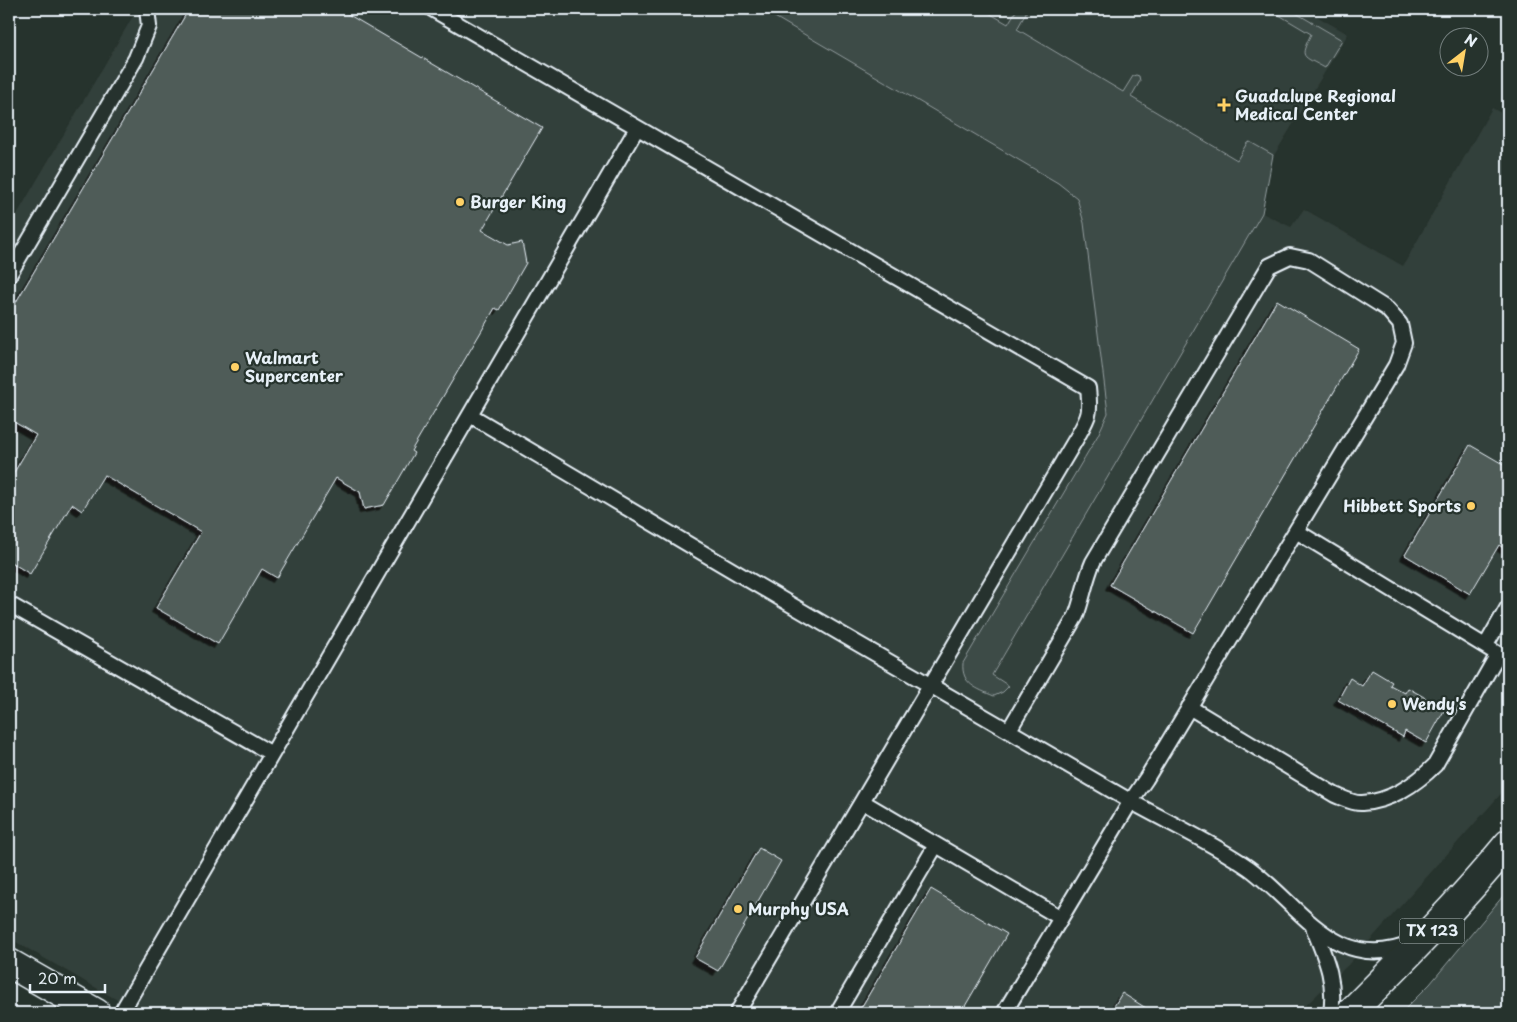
<svg xmlns="http://www.w3.org/2000/svg" width="1517" height="1022" font-family="'Playpen Sans',sans-serif">
<style>
.built{fill:#333f3a}
.green{fill:#3e4b47;stroke:#939ea0}
.building{fill:#505c59;stroke:#e8f1f8;filter:url(#shadow)}
.lines{fill:none;stroke-linecap:round;stroke-linejoin:round}
.service-casing{stroke:#e8f1f8;stroke-width:18}
.secondary-casing{stroke:#e8f1f8;stroke-width:31}
.primary-casing{stroke:#e8f1f8;stroke-width:31}
.service{stroke:#26332d;stroke-width:14}
.secondary{stroke:#26332d;stroke-width:28}
.primary{stroke:#26332d;stroke-width:28}
.poi-dot{fill:#ffd166;stroke:#26332d;stroke-width:2}
.labels{text-anchor:middle;stroke-width:4.5;stroke-linejoin:round;paint-order:stroke}
.shield{fill:#26332d;stroke:#aeb8bb;stroke-width:1}
.shield-label{font-size:15px;font-weight:bold;fill:#e8f1f8}
.poi-label{font-size:16px;font-weight:bold;fill:#e8f1f8;stroke:#26332d;text-anchor:start}
</style>
<defs>
<filter id="shadow"><feDropShadow dx="-4.5" dy="4.5" stdDeviation="0" flood-color="#0009"/></filter>
</defs>
<rect width="100%" height="100%" fill="#26332d"/>
<filter id="ink" filterUnits="userSpaceOnUse"><feTurbulence type="fractalNoise" baseFrequency=".02" numOctaves="2"/><feDisplacementMap in="SourceGraphic" scale="10" xChannelSelector="R" yChannelSelector="G"/><feConvolveMatrix kernelMatrix="1 2 1 2 8 2 1 2 1" color-interpolation-filters="sRGB"/></filter>
<g filter="url(#ink)">
<path class="built" d="M 122,9 L 761,9 L 1058,183 L 1077,198 L 1084,223 L 1108,413 L 1098,435 L 963,663 L 1009,686 L 992,676 L 1262,213 L 1291,227 L 1304,209 L 1403,266 L 1492,108 L 1508,117 L 1508,786 L 1348,965 L 1298,1013 L 140,1013 L 9,938 L 9,228 L 133,16 Z
M 982,9 L 1304,9 L 1348,34 L 1262,175 Z"/>
<path class="green" d="M 761,9 L 982,9 L 1008,24 L 1017,9 L 1026,9 L 1026,13 L 1017,29 L 1123,92 L 1133,76 L 1136,75 L 1139,76 L 1140,81 L 1131,97 L 1237,160 L 1247,143 L 1250,142 L 1273,155 L 1262,213 L 992,675 L 1009,686 L 1003,692 L 994,696 C 977,689 961,684 963,663 L 1098,435 L 1108,413 L 1084,223 L 1077,198 L 1058,183 Z
M 1269,9 L 1289,9 L 1342,40 L 1325,68 C 1302,55 1299,59 1311,34 Z
M 1508,890 L 1508,1013 L 1401,1013 L 1430,984 Z"/>
<path class="building" d="M 189,9 L 339,9 L 542,128 L 482,230 L 508,245 L 522,242 L 526,263 L 499,310 L 495,308 L 411,451 L 414,453 L 384,505 L 364,509 L 360,492 L 336,478 L 277,578 L 262,569 L 218,644 L 156,608 L 201,532 L 104,475 L 82,511 L 72,504 L 30,574 L 9,561 L 9,481 L 36,435 L 9,419 L 9,314 Z
M 1277,300 L 1359,349 L 1193,633 L 1110,585 Z
M 1470,445 L 1508,467 L 1508,551 L 1499,545 L 1470,594 L 1405,555 Z
M 1372,670 L 1392,682 L 1390,685 L 1405,693 L 1408,688 L 1445,709 L 1426,743 L 1405,731 L 1403,737 L 1338,700 L 1350,678 L 1362,686 Z
M 759,848 L 781,861 L 718,971 L 695,958 Z
M 931,889 L 1007,934 L 961,1013 L 858,1013 Z
M 1122,993 L 1149,1010 L 1154,1013 L 1110,1013 Z"/>
<g class="lines">
<defs>
<path id="service" d="M 432,9 L 1088,388 C 1091,415 1089,416 1076,439 L 737,1013
M 9,275 L 136,58 L 149,26 L 147,9
M 470,415 C 625,506 778,599 935,688 C 1000,725 1065,763 1130,801 C 1169,823 1212,842 1249,868 C 1300,905 1337,976 1412,943
M 1296,531 L 1498,654 L 1508,658
M 9,604 L 272,754
M 1486,645 L 1508,607
M 1189,707 L 1335,795 C 1343,798 1354,804 1362,803 C 1389,802 1416,784 1435,765 L 1498,654
M 863,802 L 1061,918
M 1313,927 C 1325,957 1336,979 1331,1013
M 121,1013 L 637,128
M 837,1013 L 936,845
M 1004,1013 L 1131,801 L 1146,779 L 1396,365 L 1404,343 L 1400,324 L 1387,309 L 1309,260 L 1290,256 L 1269,266 L 1093,562 C 1085,580 1083,598 1076,616 L 1009,730"/>
<path id="secondary" d="M 9,963 L 96,1013"/>
<path id="primary" d="M 1350,1013 C 1405,958 1459,904 1508,844"/>
</defs>
<use href="#service" class="service-casing"/>
<use href="#secondary" class="secondary-casing"/>
<use href="#primary" class="primary-casing"/>
<use href="#service" class="service"/>
<use href="#secondary" class="secondary"/>
<use href="#primary" class="primary"/>
</g>
</g>
<g class="poi-dot">
<path d="M1221.5 97.5h5v5h5v5h-5v5h-5v-5h-5v-5h5z"/>
<circle cx="460" cy="202" r="5"/>
<circle cx="235" cy="367" r="5"/>
<circle cx="1471" cy="506" r="5"/>
<circle cx="1392" cy="704" r="5"/>
<circle cx="738" cy="909" r="5"/>
</g>
<g class="labels">
<rect class="shield" x="1399.5" y="918.5" width="65" height="25" rx="4"/>
<g class="shield-label">
<text x="1432" y="936">TX 123</text>
</g>
<g class="poi-label">
<text x="1235" y="102">Guadalupe Regional<tspan x="1235" dy="18">Medical Center</tspan></text>
<text x="470" y="208">Burger King</text>
<text x="245" y="364">Walmart<tspan x="245" dy="18">Supercenter</tspan></text>
<text x="1461" y="512" text-anchor="end">Hibbett Sports</text>
<text x="1402" y="710">Wendy's</text>
<text x="748" y="915">Murphy USA</text>
</g>
</g>
<rect width="1517" height="1022" fill="none" stroke="#26332d" stroke-width="30"/>
<rect x="15" y="15" width="1487" height="992" fill="none" stroke="#e8f1f8" stroke-width="2" filter="url(#ink)"/>
<g transform="translate(1464 52) rotate(31)"><circle r="24" fill="#26332d" stroke="#747f7e"/>
<path d="M0-4L9 19L0 12L-9 19Z" fill="#ffd166"/>
<text y="-8" font-size="14" font-weight="bold" text-anchor="middle" fill="#e8f1f8">N</text>
</g>
<path d="M30 984v8h75v-8" fill="none" stroke="#e8f1f8" stroke-width="2.5"/>
<text x="38" y="984" font-size="15" fill="#e8f1f8" stroke="#26332d" stroke-width="4" paint-order="stroke">20 m</text>
</svg>
